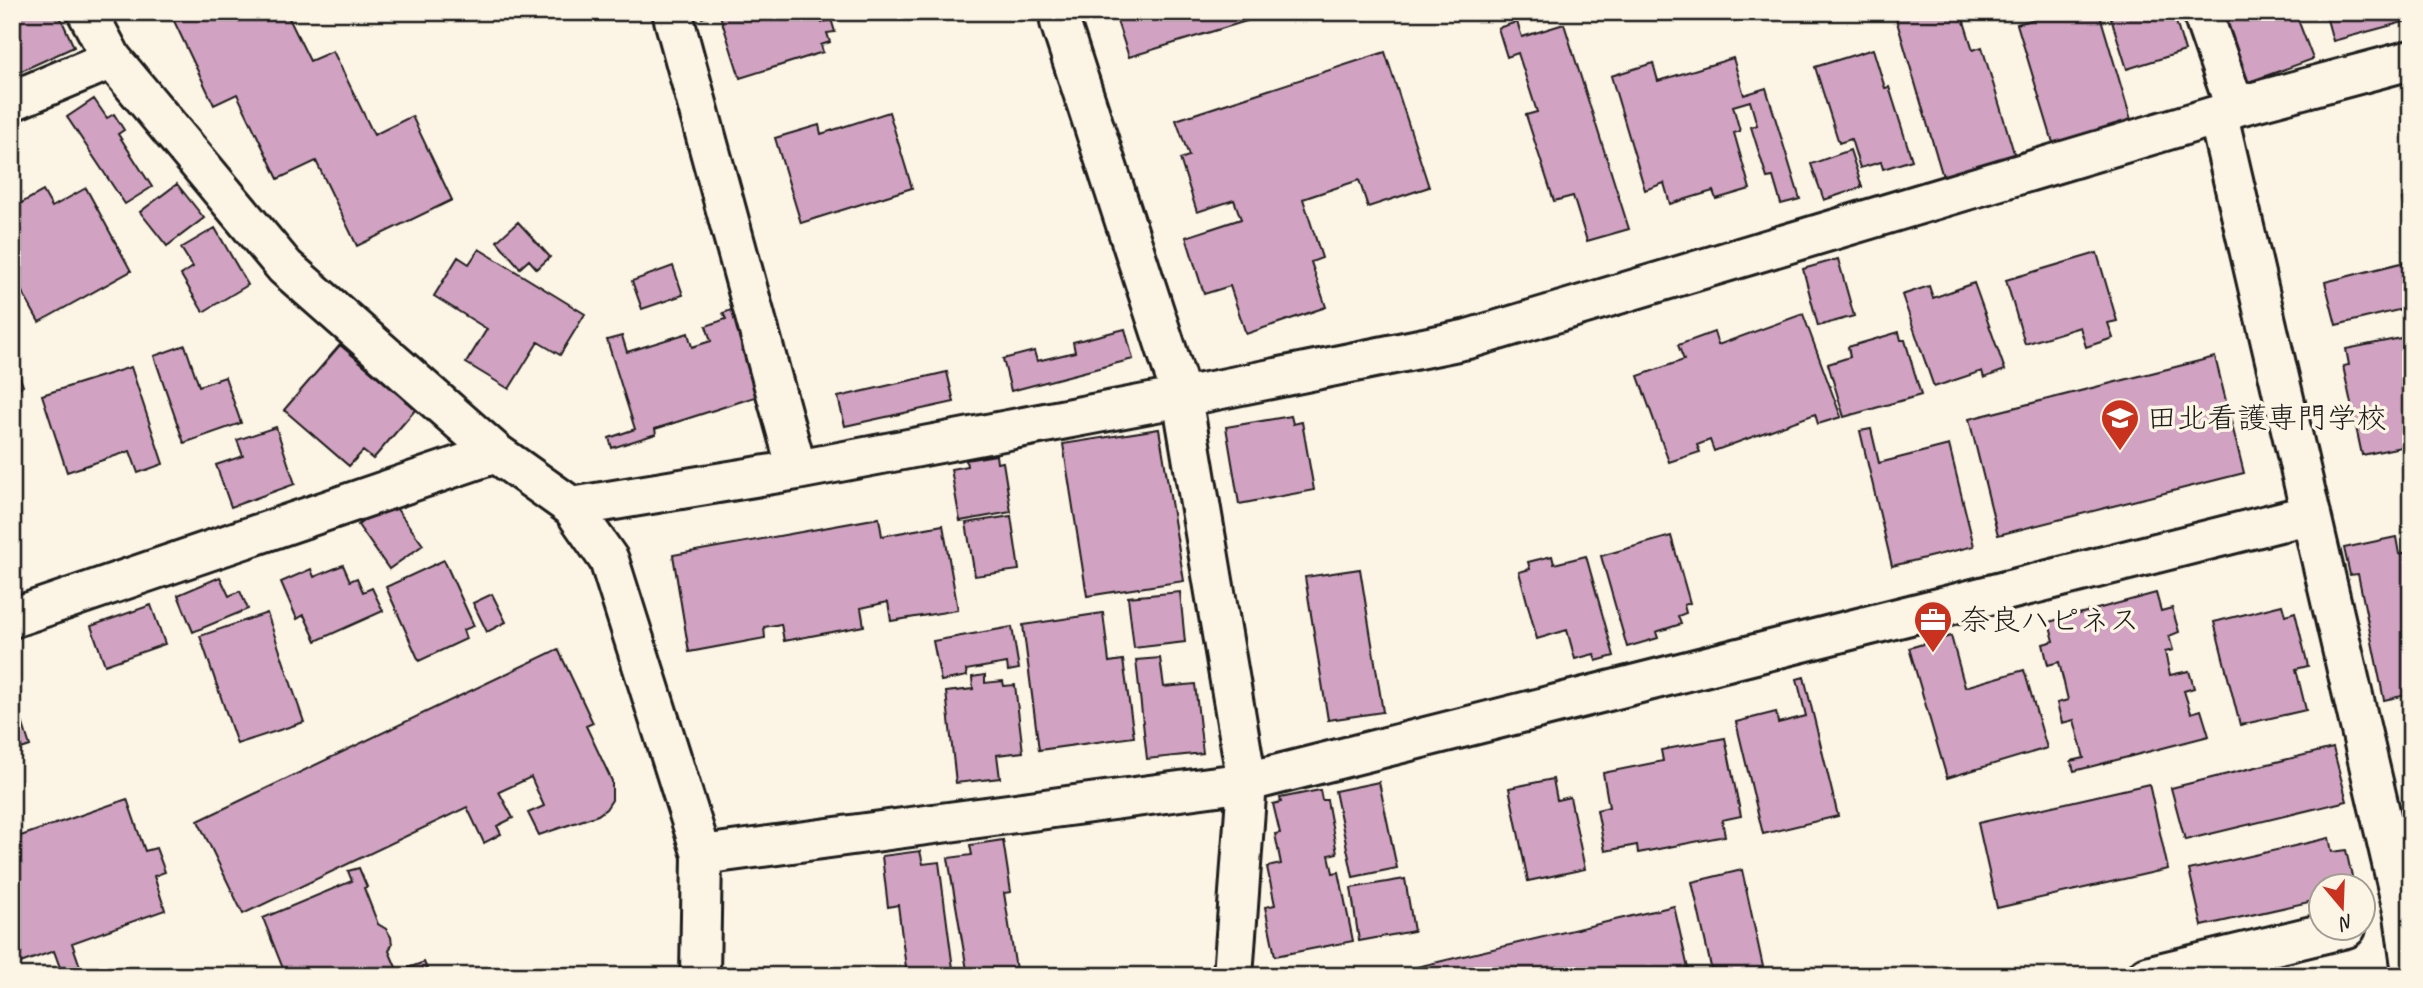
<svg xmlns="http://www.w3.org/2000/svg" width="2423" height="988" font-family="Caveat,'Klee One',sans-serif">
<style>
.building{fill:#d1a2c1;stroke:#1c1c1c;stroke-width:2}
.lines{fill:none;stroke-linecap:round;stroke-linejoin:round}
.street-casing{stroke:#1c1c1c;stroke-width:44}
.street{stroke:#fcf5e5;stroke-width:38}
.labels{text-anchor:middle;stroke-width:7;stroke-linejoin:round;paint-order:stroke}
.poi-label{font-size:30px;fill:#1c1c1c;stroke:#fcf5e5;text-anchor:start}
</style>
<rect width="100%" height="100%" fill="#fcf5e5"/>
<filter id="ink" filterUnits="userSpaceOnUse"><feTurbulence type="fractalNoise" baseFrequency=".0143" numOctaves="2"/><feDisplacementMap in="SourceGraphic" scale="14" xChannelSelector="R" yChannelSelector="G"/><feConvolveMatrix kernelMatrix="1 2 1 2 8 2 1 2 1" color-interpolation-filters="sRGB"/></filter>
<g filter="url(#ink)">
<path class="building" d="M 12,12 L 58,12 L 74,47 L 17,73 L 12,63 Z
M 194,12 L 286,12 L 310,61 L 333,51 L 374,135 L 412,116 L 452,200 L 357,246 L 316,161 L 278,179 L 237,94 L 214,105 L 174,21 Z
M 701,12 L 719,12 L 702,18 Z
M 719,12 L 818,12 L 822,23 L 831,19 L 835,32 L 827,33 L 830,42 L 821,45 L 823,52 L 740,78 Z
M 1114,12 L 1265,12 L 1266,15 L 1129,57 Z
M 1363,12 L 1387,12 L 1365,19 Z
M 1894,12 L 1961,12 L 1973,50 L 1982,47 L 2015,156 L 1943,177 Z
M 2059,12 L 2099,12 L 2132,123 L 2054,146 L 2017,24 Z
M 2109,12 L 2173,12 L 2185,51 L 2127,69 Z
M 2217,12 L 2295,12 L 2313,59 L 2243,84 Z
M 2325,12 L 2411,12 L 2411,20 L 2333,41 Z
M 1517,22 L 1522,37 L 1564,24 L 1629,229 L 1587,241 L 1573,196 L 1554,201 L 1526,115 L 1537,112 L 1518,53 L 1507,57 L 1498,28 Z
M 1873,49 L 1885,88 L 1889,87 L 1912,160 L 1883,169 L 1881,162 L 1860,168 L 1851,139 L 1839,143 L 1815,67 Z
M 1385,52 L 1429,187 L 1368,207 L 1359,180 L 1303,199 L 1322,258 L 1311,262 L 1326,307 L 1246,334 L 1230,286 L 1204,294 L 1186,237 L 1241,219 L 1234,200 L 1197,212 L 1180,159 L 1189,156 L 1176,120 Z
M 1733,58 L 1744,95 L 1766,88 L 1800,199 L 1781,204 L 1773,177 L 1767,178 L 1751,127 L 1757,125 L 1750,101 L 1733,106 L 1740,131 L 1734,133 L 1750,189 L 1716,199 L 1713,191 L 1670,204 L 1664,183 L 1645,190 L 1611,76 L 1653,63 L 1658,81 Z
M 94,99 L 107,118 L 114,114 L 124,130 L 118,134 L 152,187 L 125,204 L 67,117 Z
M 889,112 L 912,188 L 801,223 L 775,138 L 819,125 L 821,134 Z
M 1850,150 L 1862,187 L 1824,200 L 1811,164 Z
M 177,184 L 204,218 L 167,246 L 140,212 Z
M 86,188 L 131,271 L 39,322 L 12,274 L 12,208 L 43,191 L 52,207 Z
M 2411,197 L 2411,253 L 2402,199 Z
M 518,222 L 550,257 L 537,269 L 529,260 L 520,268 L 497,241 Z
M 215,228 L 248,285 L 203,312 L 181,275 L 193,267 L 181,248 Z
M 479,249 L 585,314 L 560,355 L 538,342 L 509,389 L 466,363 L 487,329 L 434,296 L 458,257 L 469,264 Z
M 2097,253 L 2117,321 L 2108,323 L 2113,338 L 2086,347 L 2080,327 L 2025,344 L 2006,280 Z
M 1838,259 L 1854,316 L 1818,326 L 1803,269 Z
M 2405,262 L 2411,280 L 2411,307 L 2336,325 L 2325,282 Z
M 673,266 L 683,295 L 642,309 L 632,281 Z
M 1974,283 L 2005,370 L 1984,378 L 1982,371 L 1934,387 L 1902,295 L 1929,286 L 1933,298 Z
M 734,309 L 761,395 L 655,429 L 656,434 L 612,448 L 609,438 L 635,429 L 607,340 L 622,336 L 627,352 L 688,333 L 692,347 L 711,341 L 706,326 L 726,319 L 723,313 Z
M 1803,314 L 1841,417 L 1818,424 L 1815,414 L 1714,451 L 1710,440 L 1697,445 L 1700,452 L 1669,462 L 1638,376 L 1684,360 L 1678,345 L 1714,332 L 1718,345 Z
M 1125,329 L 1133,359 L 1011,391 L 1003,359 L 1034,351 L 1037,361 L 1075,352 L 1073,342 Z
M 1899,332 L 1901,340 L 1905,340 L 1921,395 L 1844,417 L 1828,364 L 1850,357 L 1848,347 Z
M 2411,336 L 2411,445 L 2362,455 L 2343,366 L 2349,365 L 2346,349 Z
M 185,345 L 199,386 L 225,377 L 241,423 L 184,443 L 154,356 Z
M 340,345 L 416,409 L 373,459 L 363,451 L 349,466 L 284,410 Z
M 12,356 L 23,386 L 12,390 Z
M 2215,357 L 2244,473 L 1998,535 L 1969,419 Z
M 131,367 L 163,464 L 138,473 L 130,451 L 67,472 L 42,395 Z
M 947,372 L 954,402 L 845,426 L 838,397 Z
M 1291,416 L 1293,424 L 1302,422 L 1314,490 L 1239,504 L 1226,427 Z
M 276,427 L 295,484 L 231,507 L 216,465 L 243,456 L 237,440 Z
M 1159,429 L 1184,581 L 1087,596 L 1063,444 Z
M 1871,429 L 1879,463 L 1949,445 L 1974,546 L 1892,566 L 1860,431 Z
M 996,455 L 997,463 L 1003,462 L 1011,512 L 960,521 L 951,469 L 967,466 L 966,460 Z
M 391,501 L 423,545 L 389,569 L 358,525 Z
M 1011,516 L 1019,570 L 975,576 L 966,523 Z
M 879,518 L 882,536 L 943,525 L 958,610 L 891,621 L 888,602 L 861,608 L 864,626 L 784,641 L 781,624 L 764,627 L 765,638 L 689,652 L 673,555 Z
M 1671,536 L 1690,603 L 1684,605 L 1686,613 L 1678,616 L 1681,624 L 1656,632 L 1658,638 L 1627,647 L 1601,556 Z
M 2396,537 L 2399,554 L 2411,551 L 2411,694 L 2384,700 L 2358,574 L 2350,575 L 2344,548 Z
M 1552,556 L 1554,564 L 1586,556 L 1614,656 L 1596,661 L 1594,654 L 1575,659 L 1567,630 L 1537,639 L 1519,572 L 1530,569 L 1528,562 Z
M 444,560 L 474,626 L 463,630 L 466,639 L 419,661 L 386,587 Z
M 343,565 L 350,581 L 357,578 L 363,592 L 372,588 L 383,611 L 316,641 L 304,615 L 297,619 L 281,582 L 311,569 L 314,577 Z
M 1360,569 L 1383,712 L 1328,720 L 1305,577 Z
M 220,577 L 229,596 L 240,591 L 248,609 L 193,632 L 178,595 Z
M 1180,592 L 1185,642 L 1134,648 L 1128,597 Z
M 2156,593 L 2161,611 L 2172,608 L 2179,632 L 2169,636 L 2173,650 L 2165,652 L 2170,675 L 2189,671 L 2194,688 L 2184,691 L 2191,713 L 2201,710 L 2209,736 L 2074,771 L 2071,761 L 2084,758 L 2074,720 L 2062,723 L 2057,703 L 2068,700 L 2059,662 L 2048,665 L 2043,644 L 2054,641 L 2049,622 Z
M 492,594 L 506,622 L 487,632 L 473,603 Z
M 151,605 L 165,644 L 105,665 L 91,626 Z
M 2282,605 L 2285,615 L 2295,612 L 2308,666 L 2296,669 L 2306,710 L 2240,725 L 2214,622 Z
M 267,613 L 304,722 L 237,744 L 200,636 Z
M 1103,613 L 1109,662 L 1123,660 L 1134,737 L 1039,750 L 1023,625 Z
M 1012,627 L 1019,669 L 1008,671 L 1007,663 L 966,670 L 967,676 L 941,681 L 933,641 Z
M 1951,636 L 1965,687 L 2024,670 L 2047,748 L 1947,778 L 1909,648 Z
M 558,649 L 593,723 L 586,726 L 612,781 L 612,800 L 606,809 L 598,815 L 539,835 L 528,813 L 544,806 L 531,777 L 499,792 L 513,818 L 497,826 L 501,834 L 484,843 L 467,807 L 243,914 L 198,821 Z
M 1160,658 L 1164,687 L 1195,684 L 1203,753 L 1147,759 L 1136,660 Z
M 985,675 L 985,683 L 1003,681 L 1004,686 L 1015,685 L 1023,752 L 997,755 L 1000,778 L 956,783 L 946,692 L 973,689 L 972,677 Z
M 1804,677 L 1838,816 L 1763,834 L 1736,722 L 1776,712 L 1778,723 L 1806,716 L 1797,679 Z
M 12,690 L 30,746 L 12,752 Z
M 1725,738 L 1741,816 L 1722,820 L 1725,836 L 1638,853 L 1637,845 L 1605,851 L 1597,810 L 1609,807 L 1603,773 L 1663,761 L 1661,750 Z
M 2333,748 L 2347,801 L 2185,840 L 2171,788 Z
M 1553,779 L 1557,800 L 1570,797 L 1585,869 L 1528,881 L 1509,788 Z
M 1379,782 L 1397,868 L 1353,877 L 1335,791 Z
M 2149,784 L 2168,869 L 1997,908 L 1978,823 Z
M 1320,790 L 1322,800 L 1327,800 L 1337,853 L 1329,855 L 1333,873 L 1339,872 L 1353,941 L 1275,956 L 1265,907 L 1275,905 L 1267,867 L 1281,864 L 1275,834 L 1280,833 L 1273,804 L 1281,802 L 1280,798 Z
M 127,799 L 145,851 L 156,848 L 165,872 L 154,876 L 165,910 L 72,943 L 83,975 L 63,976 L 54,951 L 12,966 L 12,839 Z
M 2329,838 L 2332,852 L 2346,850 L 2354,886 L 2322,886 L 2322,899 L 2202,926 L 2189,870 Z
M 1003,840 L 1011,892 L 1004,893 L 1017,976 L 968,976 L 948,858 L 972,855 L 970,845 Z
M 920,851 L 923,864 L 939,862 L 954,976 L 907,976 L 898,905 L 888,907 L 882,856 Z
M 359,868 L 367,887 L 364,888 L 378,924 L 386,929 L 391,937 L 392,944 L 389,951 L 398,972 L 424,962 L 430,976 L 413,976 L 411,972 L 401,976 L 286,976 L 263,918 L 352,881 L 348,871 Z
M 1742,870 L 1765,976 L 1713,976 L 1692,882 Z
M 1405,879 L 1414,931 L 1359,941 L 1351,888 Z
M 1674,906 L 1689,973 L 1681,976 L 1379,976 Z"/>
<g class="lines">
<defs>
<path id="street" d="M 87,12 L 112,59 L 285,267 L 496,453 L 572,507 L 609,560 L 702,855 L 700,976
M 672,12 L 797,470
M 2202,12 L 2235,107
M 1060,22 L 1182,397 L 1247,782 L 1233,976
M 12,101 L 112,59
M 2218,115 L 2404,915 L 2411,966
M 572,507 L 797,470 L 1182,397 L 1468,339 L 2218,115 L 2235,107 L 2411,60
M 12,618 L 496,453
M 702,855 L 1247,782 L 2311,514
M 2147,976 L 2346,928"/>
</defs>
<use href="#street" class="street-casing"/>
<use href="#street" class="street"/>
</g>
</g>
<defs>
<symbol id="university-pin" viewBox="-11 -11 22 30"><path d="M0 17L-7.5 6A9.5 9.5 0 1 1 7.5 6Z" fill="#c8321e" stroke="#fcf5e5"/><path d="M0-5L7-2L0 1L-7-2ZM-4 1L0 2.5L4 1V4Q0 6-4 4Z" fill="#fff"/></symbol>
<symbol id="office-pin" viewBox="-11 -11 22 30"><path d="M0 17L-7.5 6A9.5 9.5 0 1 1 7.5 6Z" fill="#c8321e" stroke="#fcf5e5"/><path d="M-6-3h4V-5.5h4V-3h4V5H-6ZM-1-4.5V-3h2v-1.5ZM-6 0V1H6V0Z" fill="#fff"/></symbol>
</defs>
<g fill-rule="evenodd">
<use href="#university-pin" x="2098" y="396" width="44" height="60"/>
<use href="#office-pin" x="1911" y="598" width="44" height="60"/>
</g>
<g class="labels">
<g class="poi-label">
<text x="2147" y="428">田北看護専門学校</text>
<text x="1960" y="630">奈良ハピネス</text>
</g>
</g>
<rect width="2423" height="988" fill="none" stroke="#fcf5e5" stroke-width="42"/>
<rect x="21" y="21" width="2381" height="946" fill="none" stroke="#1c1c1c" stroke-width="2.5" filter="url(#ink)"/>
<g transform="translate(2342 907) rotate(161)"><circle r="33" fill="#fcf5e5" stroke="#a29e95" stroke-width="2"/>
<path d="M0-5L12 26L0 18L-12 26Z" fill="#c8321e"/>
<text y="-10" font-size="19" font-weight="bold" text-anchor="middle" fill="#1c1c1c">N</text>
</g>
</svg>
